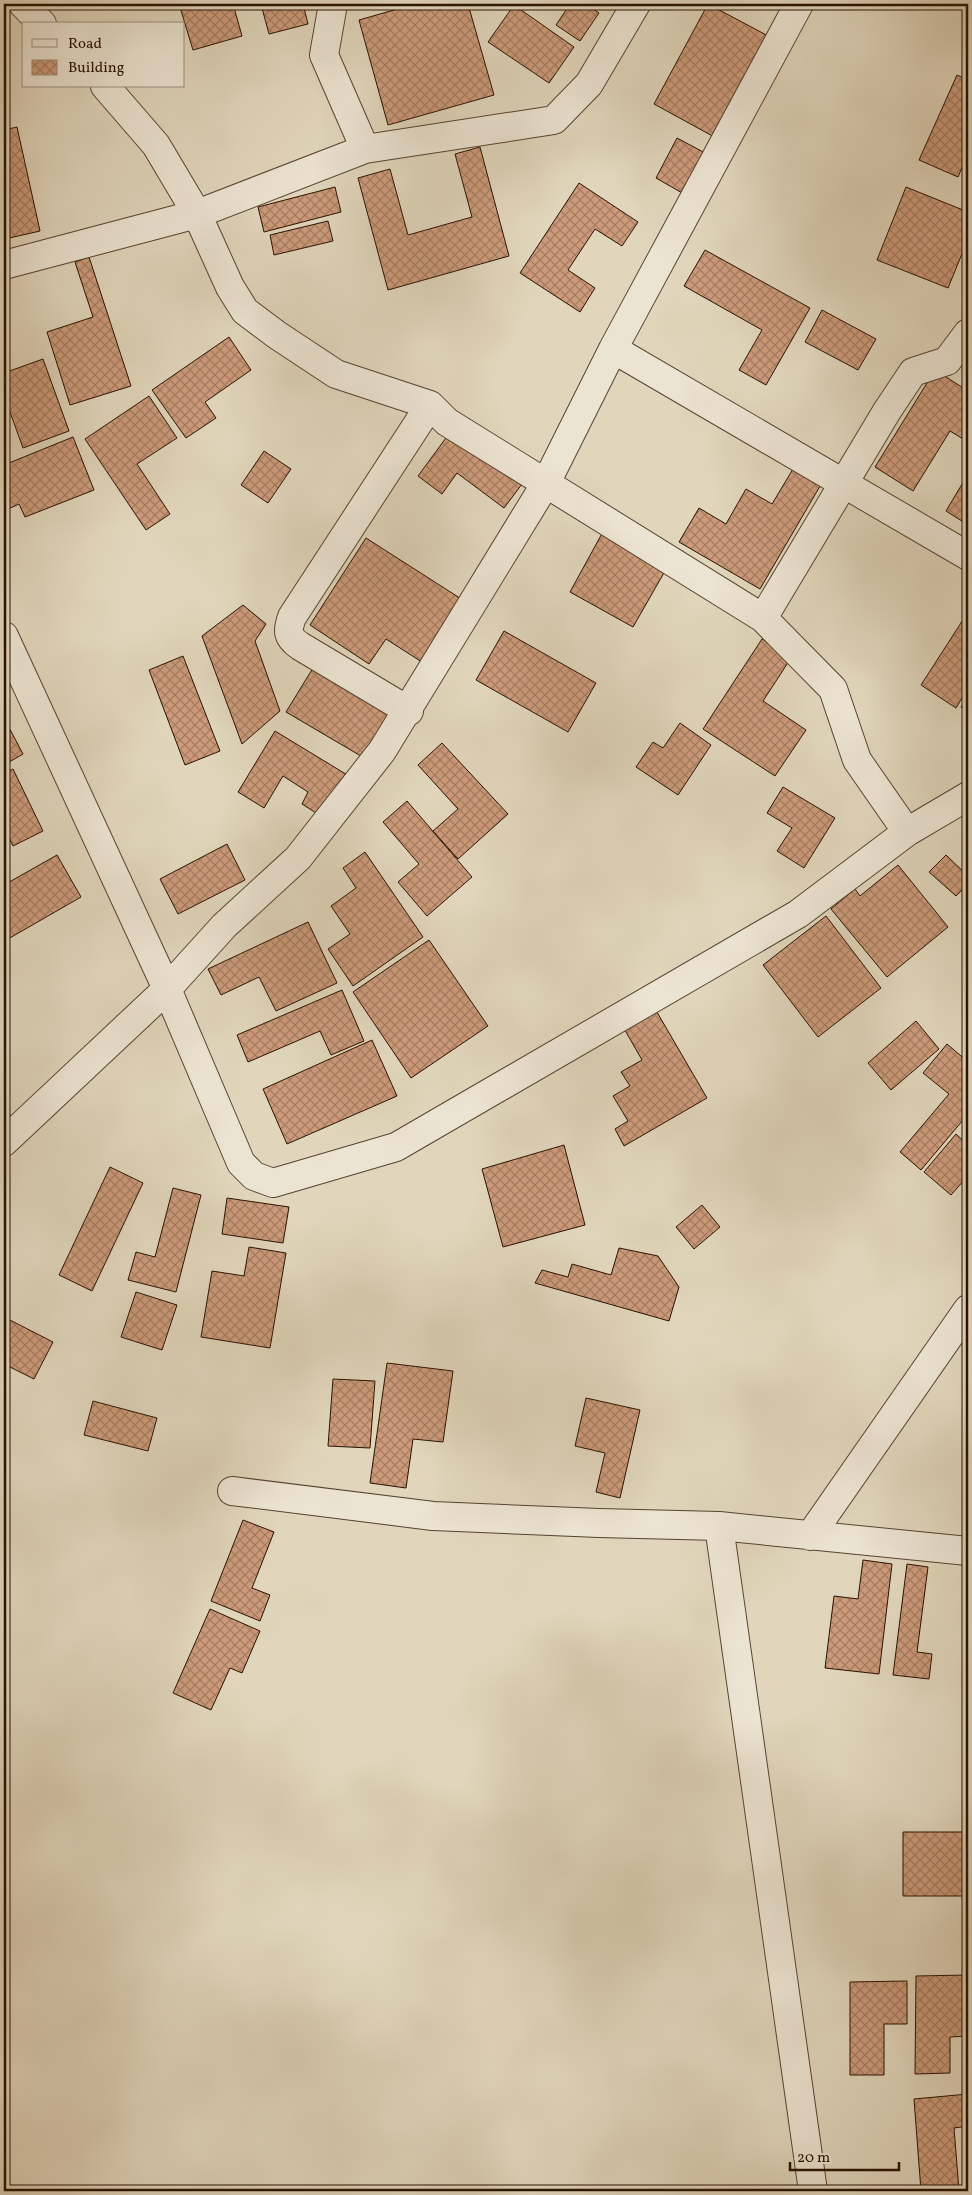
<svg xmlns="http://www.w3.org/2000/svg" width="972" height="2195" font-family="Vollkorn,serif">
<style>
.building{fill:url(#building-cross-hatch);stroke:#291200}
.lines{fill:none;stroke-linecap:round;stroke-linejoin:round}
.minor-casing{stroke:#57432f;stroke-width:30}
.minor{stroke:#ece4d3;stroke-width:28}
</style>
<defs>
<pattern id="building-cross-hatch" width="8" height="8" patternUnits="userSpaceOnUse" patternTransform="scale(1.25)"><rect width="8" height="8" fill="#cd9b7b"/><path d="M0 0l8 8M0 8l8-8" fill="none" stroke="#a67d62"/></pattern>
</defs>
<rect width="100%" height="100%" fill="#e1d6bc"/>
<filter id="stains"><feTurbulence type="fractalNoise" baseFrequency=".004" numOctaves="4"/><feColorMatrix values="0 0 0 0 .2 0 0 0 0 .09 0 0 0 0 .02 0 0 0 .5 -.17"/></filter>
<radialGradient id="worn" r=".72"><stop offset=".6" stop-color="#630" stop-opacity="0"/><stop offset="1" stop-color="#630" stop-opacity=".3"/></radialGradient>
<path class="building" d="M 179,4 L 233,4 L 242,36 L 193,50 Z
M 276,4 L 303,4 L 308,24 L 269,34 L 262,8 Z
M 415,4 L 468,4 L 494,95 L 388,125 L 359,20 Z
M 570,4 L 585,4 L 599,13 L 580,41 L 556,25 Z
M 708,4 L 772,38 L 718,139 L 654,104 Z
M 514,5 L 574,47 L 549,83 L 488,42 Z
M 968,44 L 968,59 L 962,56 Z
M 957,75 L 968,80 L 968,154 L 958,177 L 919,160 Z
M 4,85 L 9,120 L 4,121 Z
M 17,127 L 40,231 L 5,239 L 4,130 Z
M 677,138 L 707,154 L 684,194 L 656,178 Z
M 480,147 L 509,256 L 388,290 L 358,178 L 390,169 L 408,235 L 472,217 L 455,154 Z
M 579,183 L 638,222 L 622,246 L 595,229 L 568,270 L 595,288 L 580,312 L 520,273 Z
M 335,187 L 341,212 L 264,232 L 258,207 Z
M 906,187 L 968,212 L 968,251 L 964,249 L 948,288 L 877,260 Z
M 328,221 L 333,241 L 274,255 L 270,235 Z
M 705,250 L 810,308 L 766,385 L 739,370 L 762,330 L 684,286 Z
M 89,257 L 131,386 L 70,405 L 47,332 L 93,317 L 75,262 Z
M 822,310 L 876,339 L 858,370 L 805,342 Z
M 229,337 L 251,370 L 205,402 L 216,418 L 186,438 L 152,390 Z
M 43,359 L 69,431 L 23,448 L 10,412 L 4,415 L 4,373 Z
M 935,370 L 968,391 L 968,442 L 950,431 L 913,491 L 875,467 Z
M 149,396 L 177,438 L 137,464 L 170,514 L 146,530 L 85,439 Z
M 454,427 L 525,480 L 504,508 L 457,473 L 442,494 L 418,476 Z
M 73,437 L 94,490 L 25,517 L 19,504 L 4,511 L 4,465 Z
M 264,451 L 291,469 L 268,503 L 241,485 Z
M 796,464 L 823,481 L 760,589 L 679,542 L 699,508 L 726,524 L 746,489 L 772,504 Z
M 968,474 L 968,525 L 946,511 Z
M 605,528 L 669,564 L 633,627 L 570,592 Z
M 366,538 L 466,602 L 425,664 L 386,639 L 369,664 L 310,625 Z
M 243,605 L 266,624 L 255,641 L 280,711 L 242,744 L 202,636 Z
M 968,612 L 968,688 L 956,708 L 921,685 Z
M 504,631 L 596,683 L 568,732 L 476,680 Z
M 762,639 L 791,658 L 763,701 L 806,730 L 775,776 L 703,729 Z
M 183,656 L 220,751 L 185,765 L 149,670 Z
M 313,668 L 392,716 L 366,759 L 286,712 Z
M 968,698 L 968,713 L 961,707 Z
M 4,718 L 23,754 L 4,765 Z
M 680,723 L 711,745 L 678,795 L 636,767 L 653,742 L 663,748 Z
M 275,731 L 349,776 L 324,818 L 302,804 L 308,792 L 283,776 L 264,808 L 238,792 Z
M 442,743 L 508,814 L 458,859 L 433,831 L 458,809 L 418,765 Z
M 13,769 L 43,831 L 13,846 L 4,827 L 4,774 Z
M 783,787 L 835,818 L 804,868 L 777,851 L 792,828 L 767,813 Z
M 407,801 L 472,877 L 427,916 L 398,882 L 419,864 L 383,822 Z
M 227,844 L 245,880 L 178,914 L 160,879 Z
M 365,852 L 423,937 L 353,986 L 328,949 L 350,934 L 331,906 L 356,888 L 343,868 Z
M 57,855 L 81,897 L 8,939 L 4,932 L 4,885 Z
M 946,855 L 968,876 L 968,884 L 956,896 L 929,872 Z
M 898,865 L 948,927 L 887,977 L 831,909 L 855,889 L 860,896 Z
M 826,916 L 881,988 L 818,1037 L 763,965 Z
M 308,922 L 337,983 L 276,1011 L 259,977 L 221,995 L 208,969 Z
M 429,940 L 488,1026 L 411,1078 L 353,992 Z
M 342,990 L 364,1041 L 331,1055 L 320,1031 L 248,1062 L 237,1035 Z
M 654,1007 L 707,1098 L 624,1146 L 615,1129 L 628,1121 L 613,1096 L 630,1086 L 621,1072 L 642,1060 L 622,1025 Z
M 916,1021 L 939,1049 L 891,1090 L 868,1063 Z
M 372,1040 L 397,1096 L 287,1144 L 263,1089 Z
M 947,1044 L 968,1062 L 968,1114 L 921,1170 L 900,1152 L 949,1094 L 923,1073 Z
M 956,1134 L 968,1145 L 968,1181 L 965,1179 L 951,1195 L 924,1172 Z
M 564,1145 L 585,1225 L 503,1247 L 482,1169 Z
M 110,1167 L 143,1183 L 92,1291 L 59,1275 Z
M 173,1188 L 201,1195 L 176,1292 L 128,1280 L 136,1252 L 155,1257 Z
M 227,1198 L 289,1207 L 283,1243 L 222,1234 Z
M 702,1205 L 720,1227 L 694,1249 L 676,1227 Z
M 249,1247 L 286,1253 L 270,1348 L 201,1337 L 212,1271 L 244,1276 Z
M 619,1248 L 658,1256 L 679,1287 L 669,1321 L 535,1283 L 542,1270 L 568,1277 L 572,1264 L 611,1275 Z
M 136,1292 L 177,1305 L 162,1350 L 121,1337 Z
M 4,1317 L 53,1342 L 34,1379 L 4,1364 Z
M 387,1363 L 453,1371 L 443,1442 L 413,1439 L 406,1488 L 370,1483 Z
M 333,1379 L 375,1381 L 370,1448 L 328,1446 Z
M 586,1398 L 640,1410 L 620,1498 L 596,1492 L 605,1453 L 575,1446 Z
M 93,1401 L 157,1418 L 148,1451 L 84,1435 Z
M 243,1520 L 274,1532 L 252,1588 L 270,1595 L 260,1621 L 211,1601 Z
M 863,1560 L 892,1564 L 879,1674 L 825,1668 L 834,1596 L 858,1599 Z
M 907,1564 L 928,1567 L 917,1652 L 932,1654 L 929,1679 L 893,1675 Z
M 210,1609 L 260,1631 L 242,1673 L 230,1668 L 211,1710 L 173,1693 Z
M 903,1832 L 968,1832 L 968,1896 L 903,1896 Z
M 968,1975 L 968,2036 L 950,2037 L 950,2073 L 915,2074 L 916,1976 Z
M 907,1981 L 907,2024 L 884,2024 L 884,2075 L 850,2075 L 850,1982 Z
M 968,2094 L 968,2126 L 954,2128 L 959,2191 L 921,2191 L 914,2099 Z"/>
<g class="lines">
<defs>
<path id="minor" d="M 23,4 L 42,24
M 333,4 L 324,55 L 365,149
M 105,86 L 156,145 L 197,214 L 230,287 L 245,311 L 277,335 L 336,374 L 430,405 L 447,422 L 763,618 L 833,689 L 857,760 L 907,832
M 4,265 L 197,214 L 365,149 L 554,120 L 589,84 L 636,4
M 613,349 L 968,556
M 763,618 L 887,411 L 913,372 L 947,361 L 968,333
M 4,636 L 167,989 L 241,1163 L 254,1176 L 273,1183 L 396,1147 L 798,914 L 907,832 L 968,796
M 409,711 L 300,646 C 287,637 287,631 292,617 L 430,405
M 4,1142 L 167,989 L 224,926 L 298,858 L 382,751 L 546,483 L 613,349 L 799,4
M 232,1491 L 433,1516 L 599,1523 L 719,1526 L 968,1551
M 719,1526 L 813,2191
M 810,1536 L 968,1309"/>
</defs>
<use href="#minor" class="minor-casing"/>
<use href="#minor" class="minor"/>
</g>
<rect width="972" height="2195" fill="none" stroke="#e1d6bc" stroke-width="20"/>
<rect x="5" y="5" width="962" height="2185" fill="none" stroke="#291200" stroke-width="2.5"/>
<rect x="10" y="10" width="952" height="2175" fill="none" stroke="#291200"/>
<rect x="22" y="22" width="162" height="65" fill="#ece4d3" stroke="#9e907f"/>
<rect x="32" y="39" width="25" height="8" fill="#ece4d3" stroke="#9e907f"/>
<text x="68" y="48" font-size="15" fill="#291200">Road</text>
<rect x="32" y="60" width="25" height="15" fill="url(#building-cross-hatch)" stroke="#9e907f"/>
<text x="68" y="72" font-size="15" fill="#291200">Building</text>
<path d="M790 2162v8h109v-8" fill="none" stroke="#291200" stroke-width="2.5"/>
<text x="797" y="2162" font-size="15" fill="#291200" stroke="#ece4d3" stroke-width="4" paint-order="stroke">20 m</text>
<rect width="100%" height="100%" filter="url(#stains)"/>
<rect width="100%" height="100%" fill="url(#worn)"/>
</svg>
